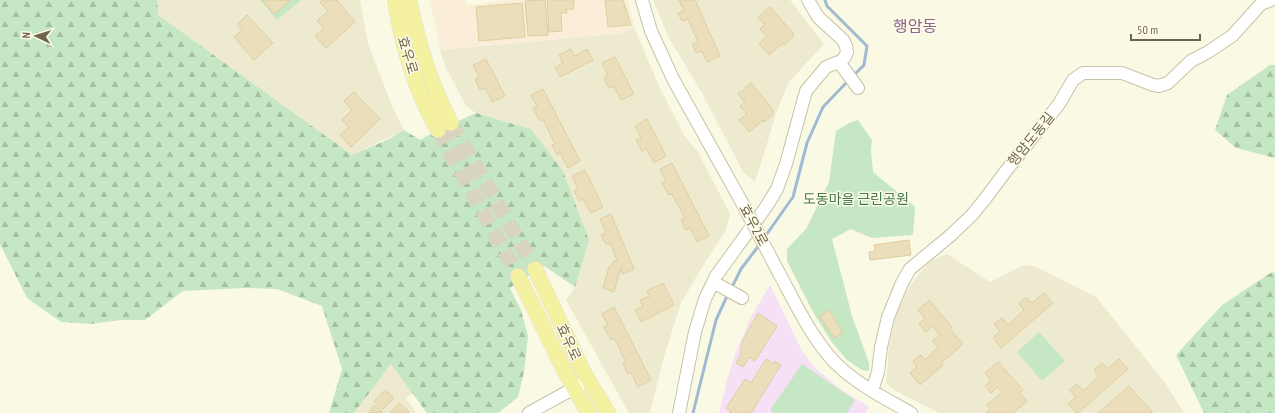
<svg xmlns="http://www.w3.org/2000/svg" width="1275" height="413" font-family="'PT Sans Narrow','Noto Sans KR',sans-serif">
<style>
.residential{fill:#eeead0}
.commercial{fill:#faeed8}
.education{fill:#f6e0f6}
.green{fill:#c6e7c3}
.forest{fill:url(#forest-firs)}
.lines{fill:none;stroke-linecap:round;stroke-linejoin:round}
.stream{stroke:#a1bad3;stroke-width:3}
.building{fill:#ebdfbb;stroke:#dfcd9f}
.major-tunnel{stroke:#d8d4be;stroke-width:15;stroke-dasharray:15 8;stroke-linecap:butt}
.minor-casing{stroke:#c8c1a9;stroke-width:14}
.major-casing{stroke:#e0ddd7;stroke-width:16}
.minor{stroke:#fff;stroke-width:12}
.major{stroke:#f4f1a0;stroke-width:15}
.minor-bridge-casing{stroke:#c8c1a9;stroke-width:14;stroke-linecap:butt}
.minor-bridge{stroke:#fff;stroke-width:12}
.labels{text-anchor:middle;stroke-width:3;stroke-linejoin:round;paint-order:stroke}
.street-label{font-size:14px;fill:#70654b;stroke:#fefce9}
.park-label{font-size:14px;fill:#477b49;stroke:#fefce9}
.quarter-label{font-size:16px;fill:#8c638c;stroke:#fefce9}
</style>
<defs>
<pattern id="forest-firs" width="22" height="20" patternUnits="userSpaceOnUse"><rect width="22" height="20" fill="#c6e7c3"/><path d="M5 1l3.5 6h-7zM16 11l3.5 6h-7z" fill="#a5bfa0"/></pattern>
</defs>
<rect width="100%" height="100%" fill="#faf9e4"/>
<path class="residential" d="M 157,0 L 360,0 L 368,44 L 393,108 L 404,130 L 352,155 L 157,15 Z
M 653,0 L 790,0 L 824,44 L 789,82 L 778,108 L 755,182 L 743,172 L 702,93 L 669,38 Z
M 634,26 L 658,84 L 684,135 L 698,152 L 730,214 L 726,230 L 699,272 L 681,303 L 663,360 L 650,413 L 629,413 L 566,300 L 575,287 L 531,129 L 476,113 L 466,106 L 445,66 L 440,50 L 624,33 Z
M 947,254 L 990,282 L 1024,265 L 1034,266 L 1096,297 L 1166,384 L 1184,413 L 939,413 L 894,390 L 886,383 L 889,347 L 896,314 L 911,284 L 930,261 Z
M 391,363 L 413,393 L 406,398 L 416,413 L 354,413 Z"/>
<path class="commercial" d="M 430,0 L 466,0 L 467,5 L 513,0 L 628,0 L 634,26 L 624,33 L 440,50 Z"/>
<path class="education" d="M 770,285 L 802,351 L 816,369 L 838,387 L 869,407 L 866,413 L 719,413 L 728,376 L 736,352 L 750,319 Z"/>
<path class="green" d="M 260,0 L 301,0 L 277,20 Z
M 858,120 L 872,140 L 871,150 L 873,172 L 915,207 L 913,235 L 872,238 L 851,229 L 832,239 L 852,316 L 869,363 L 869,371 L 862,370 L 847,360 L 831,341 L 813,312 L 787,261 L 787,249 L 806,229 L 829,182 L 836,131 L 849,123 Z
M 1039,332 L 1065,361 L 1042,381 L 1017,352 Z
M 802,364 L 855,400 L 847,413 L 774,413 L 770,410 Z"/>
<path class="forest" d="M 0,0 L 157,0 L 158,15 L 352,155 L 389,139 L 404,130 L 420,140 L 430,134 L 476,113 L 531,129 L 563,171 L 589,240 L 575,287 L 544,266 L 510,288 L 521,310 L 528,336 L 524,372 L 518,397 L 498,413 L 427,413 L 391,364 L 354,413 L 329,413 L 342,369 L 322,306 L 277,289 L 244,288 L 183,291 L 145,320 L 121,320 L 91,324 L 61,322 L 27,298 L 0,244 Z
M 1270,65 L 1275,65 L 1275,158 L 1236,148 L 1215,130 L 1227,95 Z
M 1272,272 L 1275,273 L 1275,413 L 1204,413 L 1176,355 L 1222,305 Z"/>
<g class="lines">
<path class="stream" d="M 825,0 L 827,6 L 867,46 L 864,65 L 853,76
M 764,238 L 793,197 L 807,143 L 823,107 L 849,80
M 731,289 L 741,269 L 760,244
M 693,413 L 716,320 L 728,294"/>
</g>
<path class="building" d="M 262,0 L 291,0 L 274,14 Z
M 323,0 L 337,0 L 355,22 L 326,48 L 315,36 L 324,28 L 317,21 L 328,11 L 320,2 Z
M 545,0 L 548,35 L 528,36 L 525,1 Z
M 547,0 L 574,0 L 574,9 L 566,9 L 567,13 L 561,13 L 562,31 L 549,32 Z
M 605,0 L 623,0 L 631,25 L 608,27 Z
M 679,0 L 695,0 L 720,56 L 707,62 L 702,51 L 696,53 L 692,44 L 698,42 L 688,19 L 682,21 L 678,13 L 684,11 Z
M 522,3 L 525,37 L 479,41 L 476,7 Z
M 770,7 L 794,34 L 792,35 L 793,37 L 784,45 L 783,43 L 769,55 L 759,43 L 767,37 L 760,29 L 765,25 L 758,17 Z
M 247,15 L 273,43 L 254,60 L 234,37 L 242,30 L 237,25 Z
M 571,49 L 575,56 L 587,49 L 593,60 L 560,77 L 555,67 L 563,63 L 559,55 Z
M 615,57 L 634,94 L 621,100 L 614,86 L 609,88 L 604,78 L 608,75 L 602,63 Z
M 486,59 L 505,96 L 492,102 L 485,88 L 480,90 L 475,79 L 479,77 L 473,65 Z
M 751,83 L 774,111 L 772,112 L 773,114 L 764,122 L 763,120 L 749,132 L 739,120 L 747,114 L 740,106 L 745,102 L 738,94 Z
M 543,89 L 580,161 L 568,168 L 560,153 L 557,155 L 552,145 L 555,144 L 543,119 L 540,121 L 533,108 L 537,106 L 531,95 Z
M 354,92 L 380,119 L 351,147 L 340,135 L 349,127 L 342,120 L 352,110 L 344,101 Z
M 647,119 L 666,156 L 654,163 L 646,148 L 642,151 L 636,140 L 641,138 L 635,126 Z
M 672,163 L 709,236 L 697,242 L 690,228 L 686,230 L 681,220 L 685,218 L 672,194 L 669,195 L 662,183 L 666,181 L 660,169 Z
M 585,170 L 603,207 L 591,213 L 583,199 L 579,201 L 574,191 L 578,189 L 572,176 Z
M 611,214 L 634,269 L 623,274 L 621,268 L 614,292 L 603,288 L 609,267 L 611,267 L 613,262 L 617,260 L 610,243 L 606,244 L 601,235 L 606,233 L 600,219 Z
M 909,240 L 911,255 L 870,260 L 869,252 L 875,251 L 874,245 Z
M 663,283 L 674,305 L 641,322 L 635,310 L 643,306 L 640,300 L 650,296 L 647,291 Z
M 1044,293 L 1053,303 L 1001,348 L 993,338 L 1000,331 L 994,324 L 1002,318 L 1008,325 L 1024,310 L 1019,304 L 1026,297 L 1032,303 Z
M 929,300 L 952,327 L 950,329 L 963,344 L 941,363 L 943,365 L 920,385 L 910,373 L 917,367 L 913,361 L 921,355 L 925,360 L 938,347 L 932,341 L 940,335 L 932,326 L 926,332 L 919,324 L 925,318 L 918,310 Z
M 614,307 L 651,380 L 638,387 L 631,372 L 628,374 L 623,364 L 626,362 L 614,338 L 611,340 L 604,327 L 608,325 L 602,314 Z
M 829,310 L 843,332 L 834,338 L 820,316 Z
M 758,313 L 777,326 L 755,361 L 749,357 L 743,367 L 736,363 L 741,354 L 741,346 L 744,338 Z
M 766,359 L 774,364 L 775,361 L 781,365 L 751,413 L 729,413 L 731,411 L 726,408 L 745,379 L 751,383 Z
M 1119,359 L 1128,369 L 1078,413 L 1076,413 L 1068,404 L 1076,397 L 1069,390 L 1077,384 L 1083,391 L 1099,376 L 1094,370 L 1102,363 L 1107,369 Z
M 998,362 L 1023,390 L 1019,393 L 1027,401 L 1013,413 L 986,413 L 990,409 L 987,405 L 1002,392 L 997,387 L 991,393 L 985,386 L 991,381 L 985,373 Z
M 1129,386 L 1153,413 L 1098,413 Z
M 385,390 L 394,398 L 383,409 L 374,401 Z
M 399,403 L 409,412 L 408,413 L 390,413 Z
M 375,405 L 383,412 L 368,413 Z"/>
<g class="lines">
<path class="major-tunnel" d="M 451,123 L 535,269
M 438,130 L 518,276"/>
<defs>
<path id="minor" d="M 642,0 L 651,31 L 673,79 L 740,199
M 839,62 L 858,88
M 779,273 C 796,304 816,348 843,370 C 864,388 888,400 911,413
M 713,282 L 742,298
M 872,391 L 878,372 L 881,347 L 888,317 L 902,283 L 910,269 L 951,235 L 972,215 L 985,199 L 1009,167 L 1059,104 L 1073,80 L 1083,73 L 1122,73 L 1153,85 L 1159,86 L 1168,83 L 1191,61 L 1208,52 L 1232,36 L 1261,4 L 1271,0
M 529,413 L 589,380
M 679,413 L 695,332 L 705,299 L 716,276 L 766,207 L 777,189 L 786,164 L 806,91 L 826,67 L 841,61 L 845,57 L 847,52 L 846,46 L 843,40 L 818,17 L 808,0"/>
<path id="major" d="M 395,0 C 402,45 415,90 438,130
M 409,0 C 418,42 430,85 451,123
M 535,269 L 583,371 L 608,413
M 518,276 C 542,322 561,370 589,413"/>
</defs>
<use href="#minor" class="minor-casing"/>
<use href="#major" class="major-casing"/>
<use href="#minor" class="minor"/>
<use href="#major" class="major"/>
<defs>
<path id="minor-bridge" d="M 740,199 L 779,273"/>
</defs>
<use href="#minor-bridge" class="minor-bridge-casing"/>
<use href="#minor-bridge" class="minor-bridge"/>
</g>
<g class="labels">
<g class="street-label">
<text transform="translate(408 55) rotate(73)" y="5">효우로</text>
<text transform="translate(1031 139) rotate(-51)" y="5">행암도동길</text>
<text transform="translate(754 225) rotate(62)" y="5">효우2로</text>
<text transform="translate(569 342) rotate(65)" y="5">효우로</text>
</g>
<g class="park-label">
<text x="856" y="204">도동마을 근린공원</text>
</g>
<g class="quarter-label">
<text x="915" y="32">행암동</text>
</g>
</g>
<g transform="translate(36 36) rotate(274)" stroke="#fefce9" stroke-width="3" paint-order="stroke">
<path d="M0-3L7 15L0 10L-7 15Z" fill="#70654b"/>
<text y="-6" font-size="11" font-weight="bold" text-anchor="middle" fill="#70654b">N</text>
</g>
<path d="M1131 34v6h69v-6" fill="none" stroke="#70654b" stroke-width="2"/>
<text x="1137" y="34" font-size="12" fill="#70654b" stroke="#fefce9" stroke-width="3" paint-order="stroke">50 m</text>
</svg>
